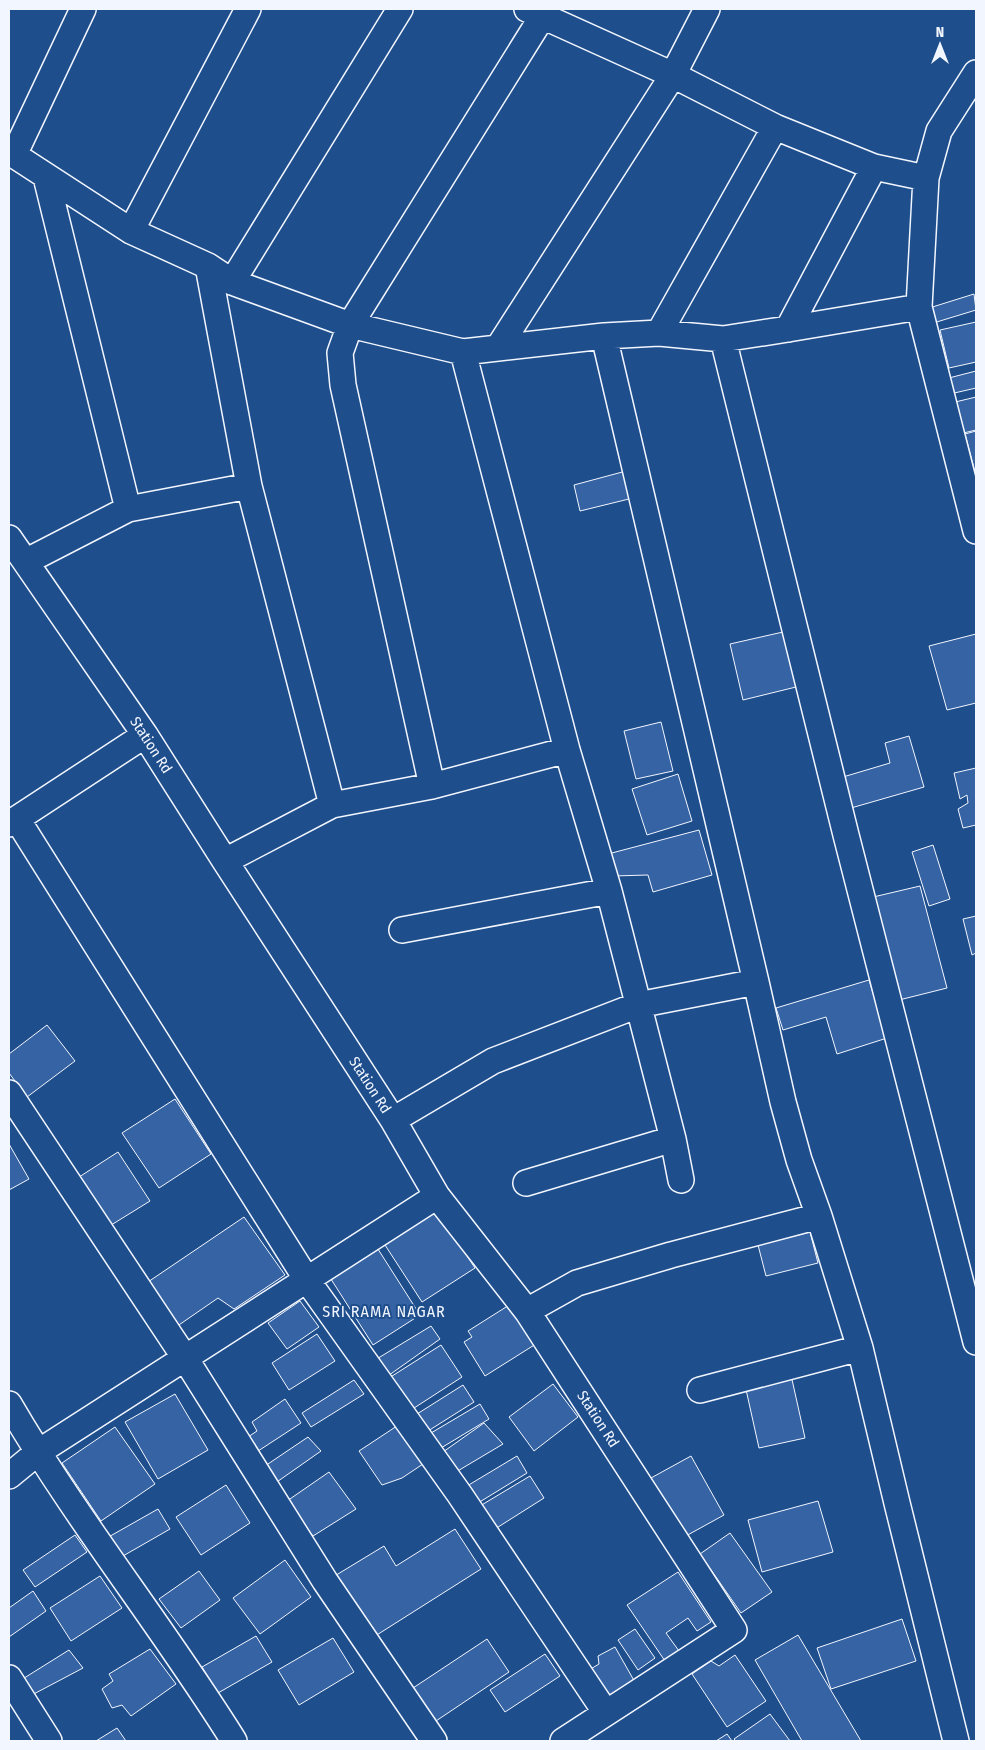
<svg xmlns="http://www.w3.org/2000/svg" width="985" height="1750" font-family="'Fira Sans Condensed',sans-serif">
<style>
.building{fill:#3563a3;stroke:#f2f6ff}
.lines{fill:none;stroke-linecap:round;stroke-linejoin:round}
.street-casing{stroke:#f2f6ff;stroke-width:28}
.street{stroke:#1f4e8c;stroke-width:25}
.labels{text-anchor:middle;stroke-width:4;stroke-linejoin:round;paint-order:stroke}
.street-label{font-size:15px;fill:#f2f6ff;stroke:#1f4e8c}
.neighbourhood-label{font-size:16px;letter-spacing:1px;fill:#f2f6ff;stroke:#1f4e8c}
</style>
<rect width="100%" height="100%" fill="#1f4e8c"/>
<path class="building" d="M 974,294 L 976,310 L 930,324 L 926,309 Z
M 976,322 L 976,362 L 949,368 L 940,330 Z
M 976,371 L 976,388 L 950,394 L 945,379 Z
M 976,397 L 976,430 L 955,435 L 947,404 Z
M 976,431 L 976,472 L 975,472 L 965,434 Z
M 626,471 L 633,498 L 580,511 L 574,485 Z
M 783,632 L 796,687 L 743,700 L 730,644 Z
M 976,634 L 976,703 L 947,710 L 929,646 Z
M 661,722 L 673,771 L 636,779 L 624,731 Z
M 909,736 L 924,787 L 851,808 L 843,777 L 890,763 L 885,743 Z
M 976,768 L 976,825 L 963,828 L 958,809 L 968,803 L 967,795 L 960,799 L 954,773 Z
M 678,774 L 692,821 L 647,835 L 632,789 Z
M 699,830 L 712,875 L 653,892 L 648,875 L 613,876 L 608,854 Z
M 933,845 L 950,899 L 929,906 L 912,852 Z
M 920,886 L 947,988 L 895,1001 L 869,898 Z
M 976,916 L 976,953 L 972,955 L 963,919 Z
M 869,980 L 887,1038 L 837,1054 L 826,1017 L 783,1030 L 776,1008 Z
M 47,1025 L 75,1061 L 27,1097 L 9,1073 L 9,1054 Z
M 175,1099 L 211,1154 L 159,1188 L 122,1133 Z
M 9,1144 L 29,1179 L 9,1190 Z
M 118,1152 L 150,1201 L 108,1227 L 76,1179 Z
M 437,1211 L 475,1268 L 422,1302 L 385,1245 Z
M 244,1217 L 285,1275 L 234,1309 L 218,1298 L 176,1327 L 145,1284 Z
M 810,1232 L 818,1263 L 766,1276 L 758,1245 Z
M 376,1246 L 420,1315 L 373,1345 L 329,1276 Z
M 300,1301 L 319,1327 L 287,1349 L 268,1323 Z
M 514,1302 L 539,1342 L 485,1376 L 464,1342 L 472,1337 L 468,1331 Z
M 431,1326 L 440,1339 L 385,1378 L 375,1360 Z
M 317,1334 L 335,1361 L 289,1390 L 272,1363 Z
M 441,1345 L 462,1377 L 411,1410 L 389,1378 Z
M 791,1375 L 805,1438 L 759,1448 L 745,1385 Z
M 354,1380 L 364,1394 L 311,1427 L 302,1413 Z
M 553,1384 L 578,1417 L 534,1451 L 509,1417 Z
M 463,1385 L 474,1402 L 428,1431 L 417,1414 Z
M 175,1394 L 208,1450 L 158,1479 L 125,1422 Z
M 285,1399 L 301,1423 L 252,1455 L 242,1441 L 257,1431 L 252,1422 Z
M 480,1404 L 489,1419 L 441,1448 L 431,1433 Z
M 406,1420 L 432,1458 L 402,1478 L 382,1485 L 359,1451 Z
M 484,1423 L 503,1444 L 456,1472 L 443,1452 Z
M 115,1427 L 155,1484 L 101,1521 L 62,1463 Z
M 308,1437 L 321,1451 L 274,1484 L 265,1466 Z
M 517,1456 L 527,1473 L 478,1503 L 467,1486 Z
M 691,1456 L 724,1515 L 684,1537 L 651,1478 Z
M 329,1472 L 356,1509 L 313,1536 L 287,1501 Z
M 530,1476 L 544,1498 L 495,1529 L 480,1506 Z
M 226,1485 L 250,1523 L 201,1555 L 176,1517 Z
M 818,1501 L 833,1552 L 762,1572 L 748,1520 Z
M 158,1509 L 170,1529 L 116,1560 L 105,1539 Z
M 455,1529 L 481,1569 L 372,1638 L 333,1577 L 384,1546 L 396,1566 Z
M 730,1533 L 772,1592 L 741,1613 L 700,1554 Z
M 75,1535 L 87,1552 L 35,1587 L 23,1570 Z
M 285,1560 L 311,1597 L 260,1634 L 233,1598 Z
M 199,1571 L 220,1600 L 181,1628 L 159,1599 Z
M 678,1572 L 711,1622 L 697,1631 L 688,1618 L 666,1633 L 679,1651 L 665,1661 L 627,1605 Z
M 100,1576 L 122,1608 L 71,1641 L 50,1608 Z
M 33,1591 L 46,1611 L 9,1637 L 9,1608 Z
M 902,1619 L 916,1661 L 831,1689 L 817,1648 Z
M 635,1629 L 655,1658 L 638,1670 L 618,1640 Z
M 798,1635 L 861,1741 L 802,1741 L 755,1660 Z
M 256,1636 L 272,1662 L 218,1693 L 202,1667 Z
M 333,1638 L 354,1672 L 299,1705 L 278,1670 Z
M 487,1639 L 509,1672 L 433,1723 L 410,1690 Z
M 615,1647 L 636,1684 L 607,1701 L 589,1670 L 599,1664 L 598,1656 Z
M 150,1649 L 176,1684 L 131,1716 L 122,1705 L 112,1708 L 102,1689 L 113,1681 L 109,1674 Z
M 69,1650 L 83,1668 L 30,1696 L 21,1680 Z
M 545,1654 L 560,1676 L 505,1712 L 490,1690 Z
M 735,1655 L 766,1701 L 727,1727 L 692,1674 L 711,1661 L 719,1666 Z
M 770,1714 L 790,1741 L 736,1741 L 734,1739 Z
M 117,1728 L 126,1741 L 96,1741 Z
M 727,1734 L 732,1741 L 716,1741 Z"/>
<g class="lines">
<defs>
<path id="street" d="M 527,9 L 673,75 L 775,127 L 874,167 L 926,178
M 976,73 L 939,131 L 926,178 L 919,307 L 976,531
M 9,155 L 14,155 L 131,231 L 208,266 L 232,282 L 350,325 L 463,352 L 604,336 L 659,333 L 723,339 L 788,329 L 919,307
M 14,155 L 83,9
M 46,177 L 128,509
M 131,231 L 248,9
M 208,266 L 249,486 L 332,805
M 232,282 L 400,9
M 788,329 L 874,167
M 659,333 L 775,127
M 604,336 L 756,982 L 783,1102 L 799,1160 L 819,1216 L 860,1348 L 897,1503 L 956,1741
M 723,339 L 846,835 L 976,1342
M 498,348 L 673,75 L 707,9
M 463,352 L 567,750 L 609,891 L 673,1139 L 681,1180
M 9,538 L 145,735 L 225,861 L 393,1120 L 437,1196 L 527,1311 L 734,1630 L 563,1741
M 27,561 L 128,509 L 249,486
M 432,786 L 343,385 L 340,353 L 350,325 L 547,9
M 17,819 L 307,1280 L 460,1495 L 606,1713
M 9,824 L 145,735
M 225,861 L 332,805 L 432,786 L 567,750
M 402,930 L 609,891
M 9,1093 L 185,1358 L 325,1581 L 434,1741
M 393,1120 L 493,1061 L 638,1005 L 756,982
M 526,1183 L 673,1139
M 527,1311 L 577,1283 L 671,1255 L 819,1216
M 700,1390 L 860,1348
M 9,1404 C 77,1521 163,1627 234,1741
M 9,1476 L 37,1453 L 437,1196
M 9,1678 L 49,1741"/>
</defs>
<use href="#street" class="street-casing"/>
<use href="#street" class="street"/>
</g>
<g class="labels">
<g class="street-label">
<text transform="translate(151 745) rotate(57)" y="5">Station Rd</text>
<text transform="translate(370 1085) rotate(57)" y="5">Station Rd</text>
<text transform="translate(598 1419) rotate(57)" y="5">Station Rd</text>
</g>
<g class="neighbourhood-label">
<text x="384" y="1317">SRI RAMA NAGAR</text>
</g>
</g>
<rect width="985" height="1750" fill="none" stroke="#f2f6ff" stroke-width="20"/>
<g transform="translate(940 45)" stroke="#1f4e8c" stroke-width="4" paint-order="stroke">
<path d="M0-4L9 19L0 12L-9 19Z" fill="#f2f6ff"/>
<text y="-8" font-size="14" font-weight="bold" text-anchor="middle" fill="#f2f6ff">N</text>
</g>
</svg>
